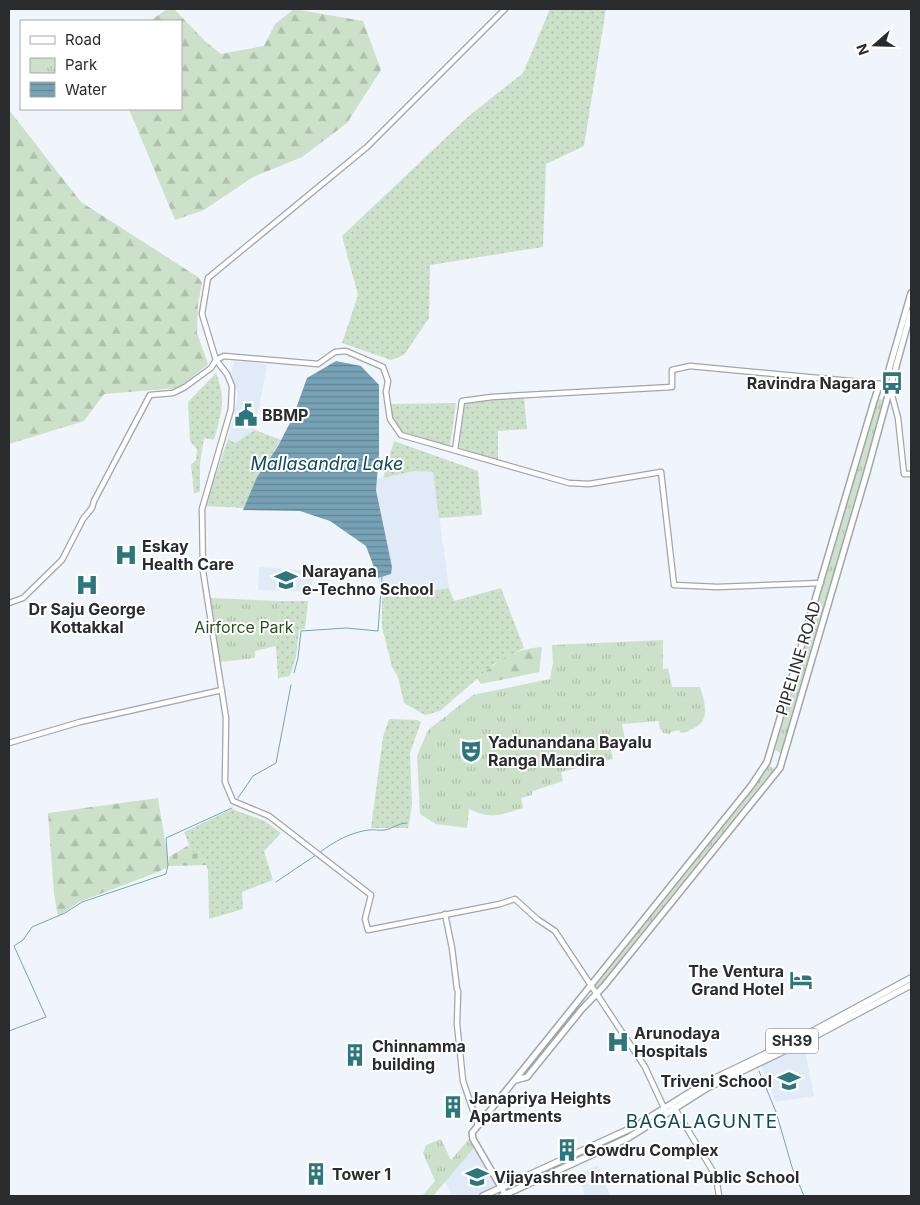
<svg xmlns="http://www.w3.org/2000/svg" width="920" height="1205" font-family="Inter,sans-serif">
<style>
.built{fill:#e1eaf7}
.grass{fill:url(#grass-dots)}
.forest{fill:url(#forest-firs)}
.cemetery{fill:url(#cemetery-stones)}
.park{fill:url(#park-tufts)}
.water{fill:url(#water-rules)}
.lines{fill:none;stroke-linecap:round;stroke-linejoin:round}
.stream{stroke:#77a2b5;stroke-width:1}
.tertiary-casing{stroke:#a1a5ac;stroke-width:7}
.secondary-casing{stroke:#a1a5ac;stroke-width:8}
.primary-casing{stroke:#a1a5ac;stroke-width:8}
.tertiary{stroke:#fff;stroke-width:4.5}
.secondary{stroke:#fff;stroke-width:5}
.primary{stroke:#fff;stroke-width:5.5}
.labels{text-anchor:middle;stroke-width:4;stroke-linejoin:round;paint-order:stroke}
.shield{fill:#fff;stroke:#6a6b6d;stroke-width:1}
.shield-label{font-size:15px;font-weight:bold;fill:#2a2b2e}
.poi-label{font-size:16px;font-weight:bold;fill:#2a2b2e;stroke:#fff;text-anchor:start}
.park-label{font-size:16px;fill:#2a4f21;stroke:#fff}
.street-label{font-size:16px;fill:#2a2b2e;stroke:#fff}
.water-label{font-size:18px;font-style:italic;fill:#0f495e;stroke:#fff}
.quarter-label{font-size:19px;letter-spacing:1px;fill:#104e52;stroke:#fff}
</style>
<defs>
<pattern id="grass-dots" width="8" height="8" patternUnits="userSpaceOnUse" patternTransform="scale(1.25)"><rect width="8" height="8" fill="#cde0c9"/><path d="M2 2h.1M6 6h.1" fill="none" stroke="#b0c0ad" stroke-width="1.8" stroke-linecap="round"/></pattern>
<pattern id="forest-firs" width="22" height="20" patternUnits="userSpaceOnUse" patternTransform="scale(1.25)"><rect width="22" height="20" fill="#cde0c9"/><path d="M5 1l3.5 6h-7zM16 11l3.5 6h-7z" fill="#b0c0ad"/></pattern>
<pattern id="cemetery-stones" width="16" height="16" patternUnits="userSpaceOnUse" patternTransform="scale(1.25)"><rect width="16" height="16" fill="#cde0c9"/><path d="M2 7V4a2 2 0 0 1 4 0v3zM10 15v-3a2 2 0 0 1 4 0v3z" fill="#b0c0ad"/></pattern>
<pattern id="park-tufts" width="24" height="20" patternUnits="userSpaceOnUse" patternTransform="scale(1.25)"><rect width="24" height="20" fill="#cde0c9"/><path d="M3 7l-1-3M5 7V3M7 7l1-3M15 17l-1-3M17 17v-4M19 17l1-3" fill="none" stroke="#b0c0ad"/></pattern>
<pattern id="water-rules" width="6" height="5" patternUnits="userSpaceOnUse" patternTransform="scale(1.25)"><rect width="6" height="5" fill="#77a2b5"/><path d="M0 2.5h6" fill="none" stroke="#628494"/></pattern>
</defs>
<rect width="100%" height="100%" fill="#f0f5fc"/>
<path class="built" d="M 234,361 L 267,364 L 255,430 L 235,443 L 228,439 L 238,395 L 231,373 Z
M 414,471 L 433,472 L 449,588 L 382,598 L 378,578 L 391,574 L 376,490 L 377,479 Z
M 259,567 L 315,571 L 310,592 L 258,590 Z
M 804,1045 L 814,1096 L 776,1102 L 761,1066 Z
M 474,1148 L 497,1187 L 478,1196 L 452,1196 L 445,1182 Z
M 598,1165 L 610,1196 L 585,1196 L 578,1174 Z"/>
<path class="grass" d="M 550,9 L 606,9 L 584,146 L 546,164 L 543,247 L 430,265 L 429,318 L 404,355 L 391,360 L 342,343 L 358,295 L 342,236 L 470,115 L 523,73 Z
M 216,373 C 227,400 221,413 214,440 L 204,438 L 200,463 L 200,491 L 194,494 L 191,465 L 196,460 L 197,449 L 190,441 L 188,402 Z
M 524,397 L 527,429 L 498,431 L 498,460 L 459,448 L 465,403 Z
M 456,403 L 450,446 L 401,433 L 393,418 L 390,404 Z
M 255,430 L 281,440 L 257,477 L 244,508 L 205,506 L 228,439 L 235,443 Z
M 394,441 L 478,471 L 482,515 L 439,518 L 433,472 L 414,471 L 383,478 Z
M 449,588 L 454,601 L 501,588 L 524,648 L 494,664 L 440,711 L 425,715 L 404,703 L 398,677 L 392,667 L 382,627 L 382,598 Z
M 280,601 L 308,601 L 305,629 L 299,630 L 296,657 L 290,676 L 278,678 L 276,646 Z
M 389,719 L 417,720 L 421,722 L 410,753 L 412,805 L 408,828 L 371,828 L 383,737 Z
M 232,809 L 265,821 L 281,833 L 264,851 L 273,880 L 242,892 L 243,909 L 209,919 L 208,870 L 201,852 L 193,854 L 184,832 Z"/>
<path class="forest" d="M 167,9 L 174,9 L 205,41 L 221,54 L 264,46 L 275,24 L 294,9 L 363,21 L 381,70 L 347,123 L 302,157 L 253,177 L 204,210 L 175,220 L 129,109 L 181,109 L 181,21 L 150,21 Z
M 9,110 L 81,202 L 198,277 L 202,283 L 198,304 L 197,333 L 208,364 L 179,388 L 104,394 L 84,421 L 9,444 Z
M 542,647 L 539,672 L 481,684 L 477,679 C 497,660 514,649 542,647 Z
M 158,798 L 169,866 L 158,872 L 79,902 L 58,917 L 54,894 L 48,813 Z"/>
<path class="cemetery" d="M 189,845 L 193,854 L 201,852 L 206,865 L 169,866 L 169,857 Z"/>
<path class="park" d="M 876,399 L 887,400 L 782,754 L 775,750 Z
M 210,598 L 280,601 L 276,646 L 255,651 L 255,658 L 220,662 Z
M 663,640 L 663,669 L 668,668 L 672,687 L 700,687 C 706,705 711,724 689,730 L 688,732 L 681,733 L 679,730 L 671,732 L 670,734 L 663,733 L 662,730 L 660,730 L 659,721 L 622,724 L 625,739 L 609,741 L 613,759 L 561,772 L 563,781 L 533,791 L 532,792 L 532,795 L 521,798 L 523,808 C 500,815 492,820 469,809 L 467,828 L 436,824 L 420,814 L 417,756 L 428,730 L 473,695 L 550,679 L 553,663 L 552,645 Z
M 768,765 L 777,771 L 598,992 L 593,985 L 673,889 Z
M 441,1139 L 451,1160 L 469,1139 L 474,1148 L 433,1196 L 422,1196 L 435,1181 L 423,1153 L 426,1145 Z"/>
<path class="water" d="M 336,361 L 361,366 L 379,385 L 379,454 L 376,490 L 392,567 L 391,574 L 378,578 L 366,546 L 330,521 L 300,511 L 243,510 L 257,477 L 278,446 L 293,417 L 307,378 Z"/>
<g class="lines">
<path class="stream" d="M 294,673 L 298,658 L 301,631 L 346,628 L 378,631 L 382,577
M 238,798 L 253,776 L 276,763 L 291,685
M 319,853 C 333,842 351,832 369,830 C 374,829 379,831 385,830 C 392,829 398,823 407,823
M 276,882 L 316,855
M 9,1031 L 46,1017 L 14,946 L 23,940 L 32,927 L 65,913 L 82,902 L 166,874 L 168,865 L 166,838 L 232,808
M 759,1071 L 776,1112 L 792,1167 L 804,1196"/>
<defs>
<path id="tertiary" d="M 505,9 L 367,147 L 208,278 L 202,314 L 216,360 L 227,374 L 232,386 L 231,409 L 202,509 L 203,571 L 226,718 L 225,782 L 233,801 L 269,816 L 371,895 L 365,919 L 368,930 L 500,904 L 515,899 L 537,919 L 555,931 L 645,1067 L 665,1110
M 455,450 L 462,401 L 492,397 L 672,387 L 672,370 L 690,366 L 883,384 L 890,388 L 898,418 L 904,474 L 911,474
M 9,603 L 23,598 L 62,560 L 83,519 L 92,508 L 94,501 L 150,395 L 173,393 L 185,387 L 211,368 L 216,360 L 224,356 L 318,364 L 335,352 L 346,351 L 383,367 L 388,381 L 386,392 L 390,419 L 401,435 L 569,483 L 589,484 L 661,472 L 674,585 L 717,587 L 821,583
M 9,743 L 80,722 L 222,690
M 445,914 L 452,948 L 457,989 L 458,991 L 457,1024 L 463,1081 L 478,1125
M 674,1107 L 714,1173 L 717,1183 L 719,1196"/>
<path id="secondary" d="M 516,1080 L 527,1077 L 582,1009 L 604,986 L 780,768 L 867,472 L 911,312
M 505,1194 L 473,1139 L 472,1133 L 751,786 L 767,762 L 874,401 L 878,389 L 886,380 L 911,293"/>
<path id="primary" d="M 483,1196 L 634,1127 L 705,1083 L 815,1030 L 911,978
M 502,1196 L 628,1138 L 707,1088 L 815,1036 L 911,985"/>
</defs>
<use href="#tertiary" class="tertiary-casing"/>
<use href="#secondary" class="secondary-casing"/>
<use href="#primary" class="primary-casing"/>
<use href="#tertiary" class="tertiary"/>
<use href="#secondary" class="secondary"/>
<use href="#primary" class="primary"/>
</g>
<defs>
<symbol id="bus-bare" viewBox="-9 -9 18 18"><path d="M-5-6H5V4H4V6H2V4H-2V6H-4V4H-5ZM-3.5-4V0h7V-4ZM-3.5 1.2v1.5H-2V1.2ZM2 1.2v1.5H3.5V1.2Z" fill="#2d767c" stroke="#fff" stroke-width="2.5" paint-order="stroke"/></symbol>
<symbol id="civic-bare" viewBox="-9 -9 18 18"><path d="M-.6-6.5H3V-4.5H.6V-3L4-1V1h2V6H-6V1h2V-1L-.6-3ZM-1.2 2.5V6h2.4V2.5Z" fill="#2d767c" stroke="#fff" stroke-width="2.5" paint-order="stroke"/></symbol>
<symbol id="hospital-bare" viewBox="-9 -9 18 18"><path d="M-5-5h3v3.5h4V-5h3V5h-3V1.5h-4V5h-3Z" fill="#2d767c" stroke="#fff" stroke-width="2.5" paint-order="stroke"/></symbol>
<symbol id="school-bare" viewBox="-9 -9 18 18"><path d="M0-5L7-2L0 1L-7-2ZM-4 1L0 2.5L4 1V4Q0 6-4 4Z" fill="#2d767c" stroke="#fff" stroke-width="2.5" paint-order="stroke"/></symbol>
<symbol id="theatre-bare" viewBox="-9 -9 18 18"><path d="M-5-5.5Q0-4 5-5.5V0Q5 5 0 6Q-5 5-5 0ZM-3.3-2.5H-1v1.5H-3.3ZM1-2.5H3.3v1.5H1ZM-2.8 1Q0 5.5 2.8 1Z" fill="#2d767c" stroke="#fff" stroke-width="2.5" paint-order="stroke"/></symbol>
<symbol id="hotel-bare" viewBox="-9 -9 18 18"><path d="M-6-4.5h1.5V1H6V5H4.5V3h-9V5H-6ZM-4 0a1.8 1.8 0 1 1 3.6 0ZM.5 0V-2.5h3Q6-2.5 6 0Z" fill="#2d767c" stroke="#fff" stroke-width="2.5" paint-order="stroke"/></symbol>
<symbol id="building-bare" viewBox="-9 -9 18 18"><path d="M-4-6H4V6H1V3H-1V6H-4ZM-2.5-4.3h1.7v1.8h-1.7ZM.8-4.3h1.7v1.8H.8ZM-2.5-1h1.7V.8h-1.7ZM.8-1h1.7V.8H.8Z" fill="#2d767c" stroke="#fff" stroke-width="2.5" paint-order="stroke"/></symbol>
</defs>
<g fill-rule="evenodd">
<use href="#bus-bare" x="876" y="367" width="32" height="32"/>
<use href="#civic-bare" x="230" y="399" width="32" height="32"/>
<use href="#hospital-bare" x="110" y="539" width="32" height="32"/>
<use href="#school-bare" x="270" y="564" width="32" height="32"/>
<use href="#hospital-bare" x="71" y="569" width="32" height="32"/>
<use href="#theatre-bare" x="455" y="735" width="32" height="32"/>
<use href="#hotel-bare" x="785" y="964" width="32" height="32"/>
<use href="#hospital-bare" x="602" y="1026" width="32" height="32"/>
<use href="#building-bare" x="339" y="1039" width="32" height="32"/>
<use href="#school-bare" x="773" y="1065" width="32" height="32"/>
<use href="#building-bare" x="437" y="1091" width="32" height="32"/>
<use href="#building-bare" x="551" y="1134" width="32" height="32"/>
<use href="#building-bare" x="300" y="1158" width="32" height="32"/>
<use href="#school-bare" x="461" y="1161" width="32" height="32"/>
</g>
<g class="labels">
<rect class="shield" x="766" y="1028.5" width="52" height="25" rx="4"/>
<g class="shield-label">
<text x="792" y="1046">SH39</text>
</g>
<g class="poi-label">
<text x="876" y="389" text-anchor="end">Ravindra Nagara</text>
<text x="262" y="421">BBMP</text>
<text x="142" y="552">Eskay<tspan x="142" dy="18">Health Care</tspan></text>
<text x="302" y="577">Narayana<tspan x="302" dy="18">e-Techno School</tspan></text>
<text x="87" y="615" text-anchor="middle">Dr Saju George<tspan x="87" dy="18">Kottakkal</tspan></text>
<text x="488" y="748">Yadunandana Bayalu<tspan x="488" dy="18">Ranga Mandira</tspan></text>
<text x="784" y="977" text-anchor="end">The Ventura<tspan x="784" dy="18">Grand Hotel</tspan></text>
<text x="634" y="1039">Arunodaya<tspan x="634" dy="18">Hospitals</tspan></text>
<text x="372" y="1052">Chinnamma<tspan x="372" dy="18">building</tspan></text>
<text x="772" y="1087" text-anchor="end">Triveni School</text>
<text x="469" y="1104">Janapriya Heights<tspan x="469" dy="18">Apartments</tspan></text>
<text x="584" y="1156">Gowdru Complex</text>
<text x="332" y="1180">Tower 1</text>
<text x="494" y="1183">Vijayashree International Public School</text>
</g>
<g class="park-label">
<text x="244" y="633">Airforce Park</text>
</g>
<g class="street-label">
<text transform="translate(798 658) rotate(-73)" y="6">PIPELINE ROAD</text>
</g>
<g class="water-label">
<text x="327" y="470">Mallasandra Lake</text>
</g>
<g class="quarter-label">
<text x="702" y="1128">BAGALAGUNTE</text>
</g>
</g>
<rect width="920" height="1205" fill="none" stroke="#2a2b2e" stroke-width="20"/>
<rect x="20" y="20" width="162" height="90" fill="#ffffff" stroke="#aaaaab"/>
<rect x="30" y="36" width="25" height="8" fill="#ffffff" stroke="#aaaaab"/>
<text x="65" y="45" font-size="15" fill="#2a2b2e">Road</text>
<rect x="30" y="58" width="25" height="15" fill="url(#park-tufts)" stroke="#aaaaab"/>
<text x="65" y="70" font-size="15" fill="#2a2b2e">Park</text>
<rect x="30" y="82" width="25" height="15" fill="url(#water-rules)" stroke="#aaaaab"/>
<text x="65" y="95" font-size="15" fill="#2a2b2e">Water</text>
<g transform="translate(875 45) rotate(250)" stroke="#ffffff" stroke-width="4" paint-order="stroke">
<path d="M0-4L9 19L0 12L-9 19Z" fill="#2a2b2e"/>
<text y="-8" font-size="14" font-weight="bold" text-anchor="middle" fill="#2a2b2e">N</text>
</g>
</svg>
